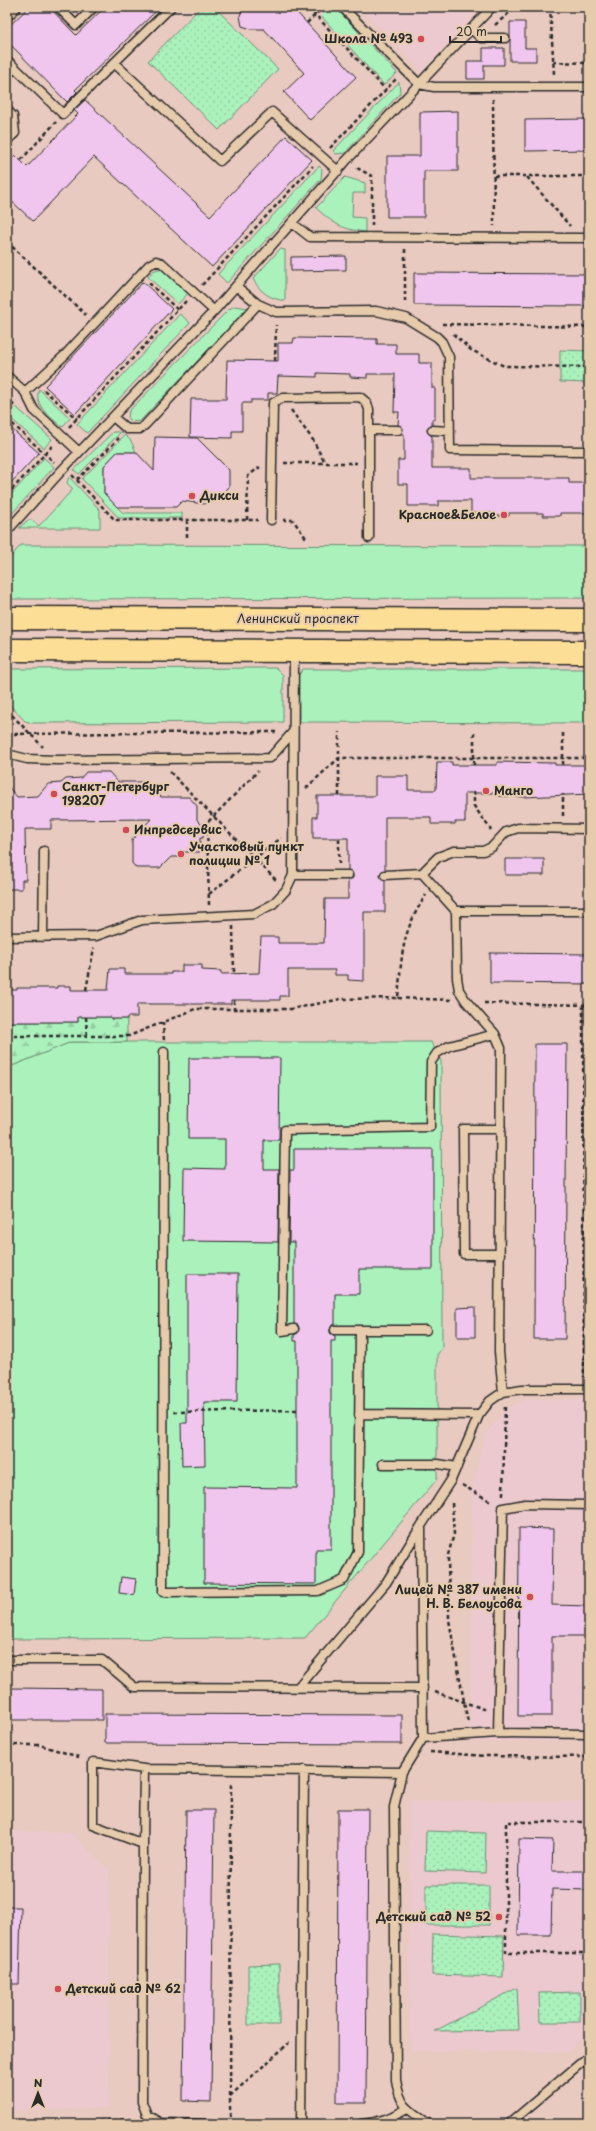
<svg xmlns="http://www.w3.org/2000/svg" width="596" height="2131" font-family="'Playpen Sans',sans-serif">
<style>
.built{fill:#ebc9ce}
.green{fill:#abf1bc;stroke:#6b8e74}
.forest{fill:url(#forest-firs);stroke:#6b8e74}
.park{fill:url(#park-dots);stroke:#6b8e74}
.building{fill:#f0c6ee;stroke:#2b2b2b}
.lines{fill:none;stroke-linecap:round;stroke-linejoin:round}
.service-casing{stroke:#2b2b2b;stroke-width:11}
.primary-casing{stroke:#2b2b2b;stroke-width:25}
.path{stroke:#2b2b2b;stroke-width:2.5;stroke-dasharray:4 3;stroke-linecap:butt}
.service{stroke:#e6cbad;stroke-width:8}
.primary{stroke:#fdde96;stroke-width:22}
.poi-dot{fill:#d1495b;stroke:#e6cbad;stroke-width:1.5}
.labels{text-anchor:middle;stroke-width:4;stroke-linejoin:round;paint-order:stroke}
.poi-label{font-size:12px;font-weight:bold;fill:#2b2b2b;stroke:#e6cbad;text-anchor:start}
.street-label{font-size:12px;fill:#2b2b2b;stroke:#e6cbad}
</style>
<defs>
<pattern id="forest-firs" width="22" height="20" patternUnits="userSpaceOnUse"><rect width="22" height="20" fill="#abf1bc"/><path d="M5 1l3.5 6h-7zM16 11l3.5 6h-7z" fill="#93cfa2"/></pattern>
<pattern id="park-dots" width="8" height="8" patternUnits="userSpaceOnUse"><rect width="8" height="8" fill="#abf1bc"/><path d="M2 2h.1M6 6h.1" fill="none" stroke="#93cfa2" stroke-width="1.8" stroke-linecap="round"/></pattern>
</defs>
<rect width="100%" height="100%" fill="#e9cac0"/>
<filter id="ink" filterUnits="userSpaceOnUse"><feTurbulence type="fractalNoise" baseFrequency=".025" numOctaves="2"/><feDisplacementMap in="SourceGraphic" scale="8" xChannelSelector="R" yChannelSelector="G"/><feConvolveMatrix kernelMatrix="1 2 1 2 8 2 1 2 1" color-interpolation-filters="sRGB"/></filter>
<g filter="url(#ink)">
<path class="built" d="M 359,7 L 482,7 L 422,71 Z
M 528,1399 L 589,1400 L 589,1740 L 470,1742 L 472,1490 L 484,1437 L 506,1408 Z
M 409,1801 L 589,1801 L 589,2032 L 567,2052 L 410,2051 Z
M 7,1831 L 70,1832 L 109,1870 L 109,2108 L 7,2111 Z"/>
<path class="green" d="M 330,7 L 335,7 L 397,73 L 384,85 L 321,16 Z
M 399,82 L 400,93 L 345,153 L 336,154 L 333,151 Z
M 319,166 L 322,169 L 321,179 L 227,283 L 218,274 Z
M 345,177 L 365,183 L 365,193 L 353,193 L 352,217 L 365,218 L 365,232 C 341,229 334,224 316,208 Z
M 280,249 L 285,250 L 285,301 C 269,298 261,293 253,279 Z
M 158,269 L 164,270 L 188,293 L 178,304 L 148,277 L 153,271 Z
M 235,306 L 248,308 L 140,421 L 132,422 L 128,419 L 129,411 L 229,309 Z
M 180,314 L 190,323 L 87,433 L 77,424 Z
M 39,389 L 70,418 L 62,427 C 51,417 33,406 39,389 Z
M 16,407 L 52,439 L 44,448 L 8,416 Z
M 113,432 L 121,432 L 79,474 L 74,470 Z
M 125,435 L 131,441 L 136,452 L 117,452 L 104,466 L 104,493 L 123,513 L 182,513 L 182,518 L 119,518 L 82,479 Z
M 44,458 L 54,467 L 7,519 L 7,499 Z
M 69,477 L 100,510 L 100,528 L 19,528 L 28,520 L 32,520 L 39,526 L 73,489 L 67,483 Z
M 21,545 L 589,546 L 589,598 L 7,599 L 7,561 Z
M 276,668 L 283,675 L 283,722 L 32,723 L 25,721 L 7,702 L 7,669 Z
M 303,669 L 589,669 L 589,723 L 299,722 L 298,676 Z
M 71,1042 L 431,1042 L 441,1061 L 442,1348 L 437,1355 L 437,1479 L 305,1638 L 7,1639 L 7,1068 Z"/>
<path class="forest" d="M 7,1016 L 9,1016 L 9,1022 L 78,1022 L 78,1017 L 111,1017 L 111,1019 L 127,1019 C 126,1027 128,1034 127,1042 L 71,1042 L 7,1068 Z"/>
<path class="park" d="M 201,7 L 214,7 L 278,69 L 219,130 L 148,61 Z
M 560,350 L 589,351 L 589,383 L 560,382 Z
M 426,1831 L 486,1833 L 485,1873 L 425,1871 Z
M 426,1885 L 489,1885 L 489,1925 L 426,1925 Z
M 433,1934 L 504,1936 L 503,1977 L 432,1975 Z
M 279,1964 L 279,2025 L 248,2025 L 248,1965 Z
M 517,1988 L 519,2030 L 435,2031 Z
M 580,1992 L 580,2022 L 540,2022 L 539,1993 Z"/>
<path class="building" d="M 29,7 L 49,7 L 76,35 L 105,7 L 160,7 L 75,90 L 77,92 L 67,102 L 7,41 L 7,28 Z
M 243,7 L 292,7 L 356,77 L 310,120 L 284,92 L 304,73 L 264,29 L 251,29 L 242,26 L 240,16 Z
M 510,22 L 525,22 L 525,48 L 536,48 L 536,61 L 510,61 Z
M 483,48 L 504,48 L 504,65 L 484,65 L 484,79 L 467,79 L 467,61 L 483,61 Z
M 85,100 L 210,216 L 286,136 L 312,160 L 212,267 L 94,157 L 33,221 L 7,197 L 7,164 L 15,155 L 27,167 L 78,114 L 74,110 Z
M 458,111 L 458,171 L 424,171 L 424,217 L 387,217 L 387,156 L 420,156 L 420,112 Z
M 589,119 L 589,150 L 525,151 L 525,120 Z
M 346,256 L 346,270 L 291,271 L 291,257 Z
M 414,273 L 589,274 L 589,306 L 414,305 Z
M 143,282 L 172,309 L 75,414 L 45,386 Z
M 294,338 L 377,339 L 377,344 L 396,344 L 396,354 L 419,354 L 419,363 L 432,363 L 432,388 L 435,388 L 435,419 L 432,419 L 432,425 L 428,427 L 427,430 L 429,434 L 432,436 L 432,468 L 471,468 L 471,478 L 569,478 L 569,483 L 589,483 L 589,513 L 560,513 L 560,516 L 543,516 L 543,513 L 509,513 L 509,516 L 492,516 L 492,513 L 471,513 L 471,501 L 438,501 L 438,506 L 408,506 L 408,484 L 398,484 L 398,460 L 404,460 L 404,434 L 402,434 L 403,428 L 398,425 L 399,412 L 394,412 L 395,374 L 367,374 L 367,378 L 350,377 L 350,374 L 317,373 L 317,377 L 278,376 L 277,393 L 268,393 L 268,400 L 251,400 L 251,403 L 242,403 L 242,431 L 232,431 L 232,438 L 190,437 L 191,399 L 226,399 L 227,360 L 278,361 L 278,343 L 293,343 Z
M 7,425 L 39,453 L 7,487 Z
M 155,437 L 197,438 L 229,470 L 229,487 L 220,496 L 213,496 L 205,504 L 182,501 L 176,507 L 117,507 L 104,493 L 104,466 L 117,452 L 136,452 L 154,471 Z
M 437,762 L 452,762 L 452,765 L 497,765 L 497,762 L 555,763 L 555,765 L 589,765 L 589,794 L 525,797 L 499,796 L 499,793 L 465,793 L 465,822 L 455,822 L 455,824 L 431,824 L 431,817 L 385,817 L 385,870 L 380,875 L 385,880 L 385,912 L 364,912 L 364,981 L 348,980 L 348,975 L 335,975 L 335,970 L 288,970 L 288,996 L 280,996 L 280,1000 L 231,1000 L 231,1004 L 137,1004 L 137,1017 L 127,1017 L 127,1019 L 111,1019 L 111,1017 L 78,1017 L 78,1022 L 9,1022 L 9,1016 L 7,1016 L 7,990 L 17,990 L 17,988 L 57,988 L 57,986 L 71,986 L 71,990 L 108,990 L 110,969 L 124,969 L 124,974 L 171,974 L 171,972 L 182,972 L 182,965 L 202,965 L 202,970 L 221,971 L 221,974 L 259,973 L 261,937 L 278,937 L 278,943 L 324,943 L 325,899 L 348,899 L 348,880 L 353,878 L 353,875 L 348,870 L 348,838 L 313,838 L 313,817 L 317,817 L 317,796 L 375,796 L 375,776 L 408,776 L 408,790 L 436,790 Z
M 86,772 L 109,772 L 118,782 L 147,782 L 161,797 L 189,797 L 197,806 L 197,820 L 204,827 L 203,838 L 200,838 L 200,852 L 183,852 L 183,857 L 171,857 L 160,868 L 136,868 L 132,863 L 132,840 L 151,819 L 51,820 L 51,829 L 25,829 L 26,880 L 22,880 L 22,889 L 7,889 L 7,785 L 17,797 L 38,796 L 48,784 L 61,783 L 66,779 L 81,778 Z
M 505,859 L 544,859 L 544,875 L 505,875 Z
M 490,953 L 589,954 L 589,984 L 490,983 Z
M 535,1044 L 567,1044 L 565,1339 L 534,1339 Z
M 189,1058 L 280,1058 L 279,1140 L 264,1140 L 264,1169 L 279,1169 L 278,1242 L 183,1241 L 184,1168 L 225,1169 L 225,1139 L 188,1139 Z
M 294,1149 L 433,1149 L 433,1269 L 359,1269 L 359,1294 L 335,1294 L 335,1324 L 332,1325 L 330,1330 L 330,1333 L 335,1336 L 335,1341 L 331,1341 L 331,1549 L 316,1549 L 316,1584 L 204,1583 L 204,1487 L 297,1488 L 297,1341 L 294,1341 L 294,1335 L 298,1333 L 299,1328 L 298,1325 L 294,1324 L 294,1242 L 289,1242 L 290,1170 L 294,1170 Z
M 187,1274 L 238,1274 L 237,1402 L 204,1402 L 205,1465 L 182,1466 L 181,1423 L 187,1423 Z
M 475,1307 L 475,1337 L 457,1337 L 457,1308 Z
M 519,1528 L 553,1529 L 552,1605 L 589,1606 L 589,1636 L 552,1636 L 552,1716 L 518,1716 Z
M 121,1577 L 136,1579 L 134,1595 L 119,1593 Z
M 7,1688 L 102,1689 L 102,1720 L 7,1720 Z
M 105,1714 L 402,1715 L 402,1744 L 105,1743 Z
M 338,1809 L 368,1809 L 366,2103 L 337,2103 Z
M 186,1810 L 214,1810 L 211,2102 L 183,2101 Z
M 519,1839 L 553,1840 L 552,1871 L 589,1871 L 589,1890 L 552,1889 L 551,1935 L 518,1935 Z
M 7,1907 L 21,1907 L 19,1984 L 7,1984 Z"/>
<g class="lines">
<defs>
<path id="service" d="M 58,7 L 76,25 L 94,7
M 342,7 L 419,84 L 434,87 L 589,87
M 7,17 L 17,7
M 471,29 L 481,38 L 505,38
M 7,60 L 63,114 L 114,63 L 220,161 L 272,112 L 338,171
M 114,63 L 171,7
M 7,75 L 15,68
M 7,110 L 13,116 L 15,133 L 7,141
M 292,223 L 310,237 L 589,238
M 236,286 L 258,304 L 276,312 L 376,311 L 406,318 L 437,337 L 442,342 L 449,357 L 450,450 L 589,451
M 7,376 L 25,392
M 113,417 L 127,429 L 140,429 L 145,425 L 258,304
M 369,430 L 398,430
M 432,430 L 450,431
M 79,452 L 34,410 L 25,392 L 65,355 L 149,265 L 156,261 L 162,263 L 214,311
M 271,520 L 273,403 L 282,398 L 360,397 L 366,402 L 369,409 L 369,538
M 7,531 L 63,469 L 214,311 L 346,161 L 492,7
M 7,754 L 27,759 L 56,760 L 270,758 L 293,732
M 422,873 L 456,911 L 457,978 L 459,990 L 466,1001 L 495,1034 L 501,1048 L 499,1352 L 503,1392 L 522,1389 L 589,1389
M 293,875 L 348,875
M 385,875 L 422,873 L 438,857 L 454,851 L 483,851 L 492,847 L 506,832 L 518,828 L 589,829
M 456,911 L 589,911
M 7,937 L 96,936 L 142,920 L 254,914 L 273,904 L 286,890 L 293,875 L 294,651
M 43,937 L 44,851
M 164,1052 L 163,1592 L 318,1591 L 344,1580 L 358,1552 L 360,1330
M 500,1254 L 464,1254 L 463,1129 L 501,1129
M 294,1329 L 282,1331 L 285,1130 L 430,1127 L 431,1062 L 437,1053 L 449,1046 L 495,1034
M 335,1330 L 426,1330
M 359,1414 L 479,1415
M 383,1464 L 438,1464 L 457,1467
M 7,1660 L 102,1660 L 134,1687 L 423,1688
M 298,1687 L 386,1583 L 421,1526
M 498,1733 L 503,1508 L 525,1504 L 589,1505
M 423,1738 L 498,1733 L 589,1734
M 143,1844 L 144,1769
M 212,2124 L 160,2123 L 147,2115 L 142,2102 L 143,1844 L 93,1825 L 93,1762 L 144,1769 L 402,1772
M 301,2124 L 304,1770
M 361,2124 C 378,2123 392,2118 407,2109
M 429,2124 C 407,2109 400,2106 396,2080 L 394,1807 L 402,1772 L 423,1738 L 421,1526 L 451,1480 L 479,1415 L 490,1401 L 503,1392
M 509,2124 L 589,2056"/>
<path id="primary" d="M 7,618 L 589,620
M 7,650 L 589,652"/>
</defs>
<use href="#service" class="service-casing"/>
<use href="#primary" class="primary-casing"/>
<path class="path" d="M 308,7 L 386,90
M 550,7 L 554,74
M 307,23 L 323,7
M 495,25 L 516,7
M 553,62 L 589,63
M 493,99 L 494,226
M 330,148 L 396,79
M 21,160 L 56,122
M 357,168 L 372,176 L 372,226
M 494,176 L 589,176
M 527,177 L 570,226
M 7,242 L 86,315
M 405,249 L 405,305
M 149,283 L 178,310
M 202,285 L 313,166
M 442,324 L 589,327
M 453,334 L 471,350 L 504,366 L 589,367
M 275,361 L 276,325
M 44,390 L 77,419
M 291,410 L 313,440 L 325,463
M 7,412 L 16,401
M 7,419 L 54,462
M 69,427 L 186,301
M 284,463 L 357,463
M 72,475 L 115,520 L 258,520
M 77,480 L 119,438
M 7,495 L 54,444
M 187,520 L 187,537
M 247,520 L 248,476 L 260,467
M 283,520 L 293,520 L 306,538
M 7,710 L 43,747
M 7,734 L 276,732
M 474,765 L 474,731
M 563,765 L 563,731
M 170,772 L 277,881
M 306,788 L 339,758 L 589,758
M 474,791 L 474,806 L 491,830
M 339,796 L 339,732
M 563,816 L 563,794
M 339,864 L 339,838
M 209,894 L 281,838
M 209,905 L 207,823 L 258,771
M 233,926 L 234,974
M 86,990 L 94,948
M 398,998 L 451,1000
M 234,1000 L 234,1009
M 484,1003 L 589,1005
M 583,1005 L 584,1377
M 86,1017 L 87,1036
M 163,1022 L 164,1041
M 7,1036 L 129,1036 L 195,1009 L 291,1009 L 341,999 L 398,998 C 402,954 401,933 426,895
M 584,1162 L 589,1162
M 174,1412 L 298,1410
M 462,1485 L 492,1502
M 503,1495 L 505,1404
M 452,1503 L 454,1534 L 448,1555 L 449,1620 L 468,1723
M 435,1692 L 487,1710
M 7,1745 L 40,1745 L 82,1758
M 430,1752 L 485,1756 L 589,1757
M 589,1822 L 506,1822 L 506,1953 L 589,1953
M 230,2096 L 289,2043
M 43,2124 L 136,2119
M 230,2124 L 231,1783"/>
<use href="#service" class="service"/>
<use href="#primary" class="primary"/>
</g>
</g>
<g class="poi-dot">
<circle cx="421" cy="39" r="4"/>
<circle cx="192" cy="496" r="4"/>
<circle cx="504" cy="515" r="4"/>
<circle cx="486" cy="791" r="4"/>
<circle cx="54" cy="794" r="4"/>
<circle cx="126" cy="830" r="4"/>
<circle cx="181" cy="854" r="4"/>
<circle cx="530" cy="1597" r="4"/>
<circle cx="499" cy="1917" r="4"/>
<circle cx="58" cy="1989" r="4"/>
</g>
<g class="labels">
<g class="poi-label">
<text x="413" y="43" text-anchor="end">Школа № 493</text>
<text x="200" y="500">Дикси</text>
<text x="496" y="519" text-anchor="end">Красное&amp;Белое</text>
<text x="62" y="791">Санкт-Петербург<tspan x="62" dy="14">198207</tspan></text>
<text x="494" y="795">Манго</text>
<text x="134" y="834">Инпредсервис</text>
<text x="189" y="851">Участковый пункт<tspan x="189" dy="14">полиции № 1</tspan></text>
<text x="522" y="1594" text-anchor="end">Лицей № 387 имени<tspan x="522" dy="14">Н. В. Белоусова</tspan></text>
<text x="491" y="1921" text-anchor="end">Детский сад № 52</text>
<text x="66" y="1993">Детский сад № 62</text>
</g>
<g class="street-label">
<text x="298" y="623">Ленинский проспект</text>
</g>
</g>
<rect width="596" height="2131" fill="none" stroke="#e6cbad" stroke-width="24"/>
<rect x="12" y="12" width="572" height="2107" fill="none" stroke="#2b2b2b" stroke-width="1.5" filter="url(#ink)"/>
<g transform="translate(38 2093)" stroke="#e6cbad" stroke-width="3" paint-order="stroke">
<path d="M0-3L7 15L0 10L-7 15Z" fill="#2b2b2b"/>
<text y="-6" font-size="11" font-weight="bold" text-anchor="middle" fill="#2b2b2b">N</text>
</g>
<path d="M450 36v6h51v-6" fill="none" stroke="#2b2b2b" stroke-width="2"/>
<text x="456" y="36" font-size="12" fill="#2b2b2b" stroke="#e6cbad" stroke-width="3" paint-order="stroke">20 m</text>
</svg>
